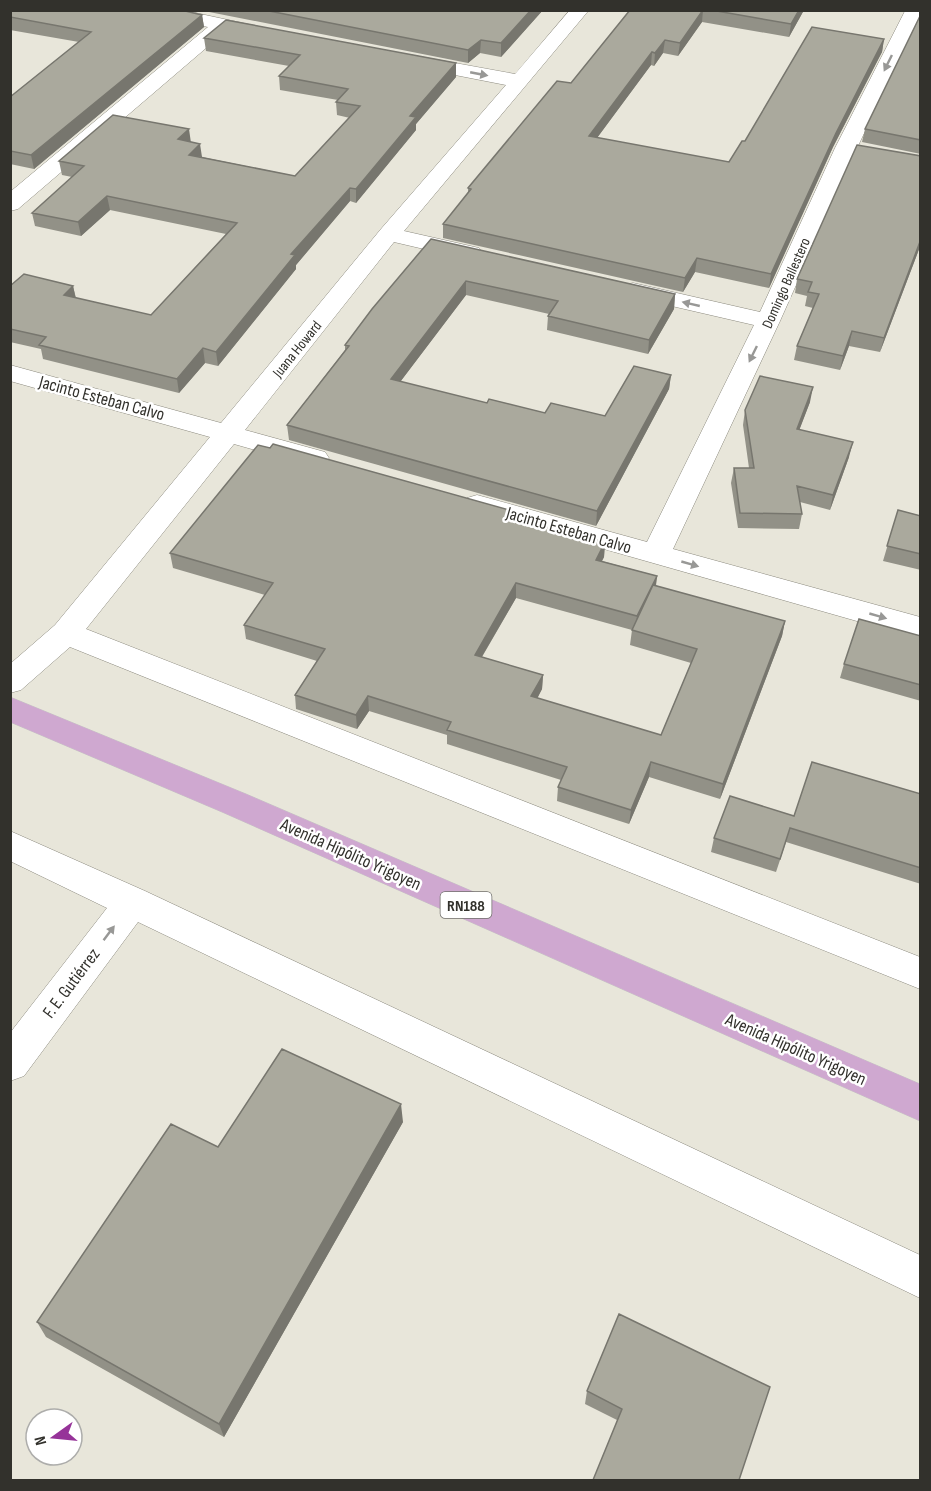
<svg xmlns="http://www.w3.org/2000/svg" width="931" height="1491" font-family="'Sofia Sans Condensed',sans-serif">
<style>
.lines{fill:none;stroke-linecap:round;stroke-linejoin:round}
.minor-casing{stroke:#8c8a7f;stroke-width:1}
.major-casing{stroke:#c6c5c4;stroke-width:1}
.minor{fill:#fff;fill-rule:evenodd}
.major{fill:#cfa8d0;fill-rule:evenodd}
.wall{fill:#929187;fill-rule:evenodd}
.shaded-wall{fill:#77766e}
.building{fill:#aaa99d;stroke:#77766e;stroke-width:1.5}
.oneway{fill:#989896}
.labels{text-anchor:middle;stroke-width:5;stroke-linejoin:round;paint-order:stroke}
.far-street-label{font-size:15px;fill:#32312c;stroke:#fff}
.shield{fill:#fff;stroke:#706f6b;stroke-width:1.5}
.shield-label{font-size:16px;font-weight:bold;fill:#32312c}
.street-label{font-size:18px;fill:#32312c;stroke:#fff}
</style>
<rect width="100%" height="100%" fill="#e8e6da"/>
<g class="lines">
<defs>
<path id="minor" d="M 144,10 L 182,10 L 270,29 L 273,33 L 270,37 L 263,39 L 226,31 L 18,209 L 10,211 L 10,192 L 208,27 L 146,14 Z
M 570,10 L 589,10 L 404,231 L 479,248 L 483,253 L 479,258 L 471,260 L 394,242 L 245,430 L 325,452 L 329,458 L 325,464 L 315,467 L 234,444 L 86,629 L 920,957 L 920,989 L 70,647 L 21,690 L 10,693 L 10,664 L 55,625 L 210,437 L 10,381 L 10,365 L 221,423 L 381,229 L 506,85 L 404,65 L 401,61 L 404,57 L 411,55 L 515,74 Z
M 920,10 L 920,17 L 857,148 L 780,321 L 673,549 L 920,617 L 920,639 L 467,510 L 463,504 L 467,498 L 477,495 L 647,542 L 754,325 L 624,295 L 621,290 L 624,285 L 633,283 L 760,312 L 835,148 L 905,11 Z
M 10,831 L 145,891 L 920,1255 L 920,1298 L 138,922 L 24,1076 L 10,1081 L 10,1033 L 107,908 L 10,861 Z"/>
<path id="major" d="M 10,697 L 246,794 L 920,1084 L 920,1121 L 222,812 L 10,722 Z"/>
</defs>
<use href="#minor" class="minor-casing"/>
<use href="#major" class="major-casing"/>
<use href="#minor" class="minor"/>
<use href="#major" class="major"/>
</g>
<path class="wall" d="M 10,10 L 202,15 L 204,27 L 34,169 L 10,164 L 10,97 L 79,42 L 10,30 Z
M 199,10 L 543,10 L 501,57 L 480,53 L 468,63 Z
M 627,10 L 804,10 L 789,37 L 702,22 L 678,56 L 663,53 L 654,66 L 651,65 L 597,138 L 729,162 L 745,141 L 884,39 L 882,52 L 833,147 L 769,288 L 695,272 L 683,292 L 443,238 L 443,224 L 468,193 L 468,188 L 571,83 L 629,11 Z
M 921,14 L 921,154 L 862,142 L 865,129 Z
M 204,38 L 456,77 L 416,124 L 416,130 L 356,203 L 350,201 L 296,265 L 296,269 L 218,366 L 205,363 L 179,393 L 43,359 L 41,349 L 10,342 L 10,286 L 73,286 L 76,298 L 151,315 L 226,234 L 110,210 L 81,236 L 35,226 L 32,213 L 72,177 L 62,175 L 59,161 L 191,142 L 202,157 L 295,176 L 350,118 L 337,115 L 336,102 L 338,100 L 280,90 L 279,76 L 289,66 L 206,51 Z
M 921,156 L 921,244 L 880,352 L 849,346 L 840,370 L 794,360 L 797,346 L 813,308 L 805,306 L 807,296 L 795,293 L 797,279 Z
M 431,239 L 675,294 L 674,309 L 648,354 L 547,330 L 548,316 L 549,314 L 466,295 L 400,382 L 487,403 L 545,413 L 605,416 L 671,375 L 669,389 L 596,526 L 289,440 L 287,425 L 345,350 L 345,345 Z
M 810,402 L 799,430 L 849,457 L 830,510 L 800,502 L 802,514 L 799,529 L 738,528 L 731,483 L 734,468 L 749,468 L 743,425 L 745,410 Z
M 898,510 L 921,516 L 921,570 L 883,561 Z
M 520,519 L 605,542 L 604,557 L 602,561 L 657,576 L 656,586 L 785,621 L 782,636 L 720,799 L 649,777 L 629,824 L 557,801 L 558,787 L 561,780 L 447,744 L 447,735 L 369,711 L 357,729 L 296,709 L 295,695 L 317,661 L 246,639 L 244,625 L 265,595 L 173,568 L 170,553 ZM 516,598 L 632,630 L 630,645 L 691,663 L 661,735 L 537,698 L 542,689 L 543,675 L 482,657 Z
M 921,636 L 921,701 L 840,678 L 844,664 Z
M 921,794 L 921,884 L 786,842 L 776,872 L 711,852 L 714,838 L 794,816 Z
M 403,1122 L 224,1437 L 46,1337 L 37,1322 L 218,1147 Z
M 770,1387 L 617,1420 L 585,1404 L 587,1391 Z"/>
<path class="shaded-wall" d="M 531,10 L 543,10 L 501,57 L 501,43 Z
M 703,10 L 702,22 L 678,56 L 680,43 Z
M 799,10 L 804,10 L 789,37 L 791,24 Z
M 202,15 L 204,27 L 34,169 L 31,155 Z
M 884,39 L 882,52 L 833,147 L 769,288 L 771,274 L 836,133 Z
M 481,40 L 480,53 L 468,63 L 468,50 Z
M 665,40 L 663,53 L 654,66 L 655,53 Z
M 652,52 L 651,65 L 588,150 L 589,136 Z
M 456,63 L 456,77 L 416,124 L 416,130 L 356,203 L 356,189 L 410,116 Z
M 189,129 L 191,143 L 178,139 Z
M 200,144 L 202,157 L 189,155 Z
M 350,188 L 350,201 L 296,265 L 296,269 L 218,366 L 216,352 L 291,254 Z
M 107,196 L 110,210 L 81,236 L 78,222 Z
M 921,239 L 921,244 L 880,352 L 884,338 Z
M 697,258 L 695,272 L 683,292 L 685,278 Z
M 466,281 L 466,295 L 391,394 L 391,379 Z
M 73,286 L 76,300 L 64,295 Z
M 675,294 L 674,309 L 648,354 L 649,340 Z
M 852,331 L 849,346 L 840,370 L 843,356 Z
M 203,348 L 205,363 L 179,393 L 177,379 Z
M 671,375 L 669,389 L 596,526 L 597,511 Z
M 813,387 L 810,402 L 794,444 L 797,429 Z
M 853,442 L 849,457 L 830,510 L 833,495 Z
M 605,542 L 604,557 L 595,574 L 596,560 Z
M 657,576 L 655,591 L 635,631 L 637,616 Z
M 516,583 L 516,598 L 474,670 L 475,655 Z
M 785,621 L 782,636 L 720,799 L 723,784 Z
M 543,675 L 542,689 L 531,711 L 531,696 Z
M 368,696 L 369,711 L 357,729 L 356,715 Z
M 651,762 L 649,777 L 629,824 L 631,810 Z
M 401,1104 L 403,1122 L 224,1437 L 219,1424 Z"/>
<path class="building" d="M 10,10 L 181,10 L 202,15 L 31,155 L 10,151 L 10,97 L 91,32 L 10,17 Z
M 264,10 L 531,10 L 501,43 L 481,40 L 468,50 Z
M 630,10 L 703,10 L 680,43 L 665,40 L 655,53 L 652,52 L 589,136 L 729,162 L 742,141 L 745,141 L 812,27 L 884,39 L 836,133 L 771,274 L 697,258 L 685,278 L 443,224 L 471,189 L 468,188 L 557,81 L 571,83 Z
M 711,10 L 799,10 L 791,24 Z
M 921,14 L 921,140 L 865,129 Z
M 226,20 L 456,63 L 410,116 L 416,117 L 356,189 L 350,188 L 291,254 L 295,255 L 216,352 L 203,348 L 177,379 L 39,345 L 46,337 L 10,329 L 10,286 L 24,274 L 73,286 L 64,295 L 151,315 L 237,223 L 107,196 L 78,222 L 32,213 L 84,166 L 59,161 L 113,115 L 189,129 L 178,139 L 200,144 L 189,155 L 295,176 L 360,106 L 336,102 L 348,89 L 279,76 L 300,55 L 204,38 Z
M 857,145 L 921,156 L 921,239 L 884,338 L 852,331 L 843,356 L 797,346 L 819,294 L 808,292 L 812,282 L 797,279 Z
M 431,239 L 675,294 L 649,340 L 548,316 L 558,301 L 466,281 L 391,379 L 487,403 L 489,399 L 545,413 L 551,403 L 605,416 L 634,366 L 671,375 L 597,511 L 287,425 L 349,346 L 345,345 L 372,309 Z
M 760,376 L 813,387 L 797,429 L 853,442 L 833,495 L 797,486 L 802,514 L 740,513 L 734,468 L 754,468 L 745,410 Z
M 273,444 L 520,513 L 520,519 L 605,542 L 596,560 L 657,576 L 637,616 L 516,583 L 475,655 L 543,675 L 531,696 L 661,735 L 697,649 L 632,630 L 653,585 L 785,621 L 723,784 L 651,762 L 631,810 L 558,787 L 567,767 L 447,730 L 451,722 L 368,696 L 356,715 L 295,695 L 325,649 L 244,625 L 273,583 L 170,553 L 258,445 L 270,448 Z
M 898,510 L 921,516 L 921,554 L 887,546 Z
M 859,619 L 921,636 L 921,685 L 844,664 Z
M 812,762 L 921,794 L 921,868 L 790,828 L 780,859 L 714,838 L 730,796 L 794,816 Z
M 282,1049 L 401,1104 L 219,1424 L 37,1322 L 171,1124 L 218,1147 Z
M 619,1314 L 770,1387 L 739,1480 L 593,1480 L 622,1409 L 587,1391 Z"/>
<defs><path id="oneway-solid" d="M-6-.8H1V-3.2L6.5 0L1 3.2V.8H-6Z" transform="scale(1.5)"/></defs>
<g class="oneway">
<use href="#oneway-solid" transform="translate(888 63) rotate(116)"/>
<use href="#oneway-solid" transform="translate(479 74) rotate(11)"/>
<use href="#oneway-solid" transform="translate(691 304) rotate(-167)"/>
<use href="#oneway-solid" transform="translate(753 354) rotate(116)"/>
<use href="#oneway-solid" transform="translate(690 564) rotate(16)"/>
<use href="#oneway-solid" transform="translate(878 616) rotate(16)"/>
<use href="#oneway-solid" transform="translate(109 933) rotate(-53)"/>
</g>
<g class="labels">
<g class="far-street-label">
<text transform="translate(786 283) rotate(-66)" y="5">Domingo Ballestero</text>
<text transform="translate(297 349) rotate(-51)" y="5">Juana Howard</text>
</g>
<rect class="shield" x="440.5" y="892" width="51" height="26" rx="4.5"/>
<g class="shield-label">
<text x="466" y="911">RN188</text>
</g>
<g class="street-label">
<text transform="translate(102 398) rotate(15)" y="6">Jacinto Esteban Calvo</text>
<text transform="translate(569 530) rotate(16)" y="6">Jacinto Esteban Calvo</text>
<text transform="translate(351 854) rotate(24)" y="6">Avenida Hipólito Yrigoyen</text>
<text transform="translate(71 983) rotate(-53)" y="6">F. E. Gutiérrez</text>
<text transform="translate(796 1049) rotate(24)" y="6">Avenida Hipólito Yrigoyen</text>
</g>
</g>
<rect width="931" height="1491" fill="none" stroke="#32312c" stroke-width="24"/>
<g transform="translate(54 1437) rotate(255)"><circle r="28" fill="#ffffff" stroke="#adadab" stroke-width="1.5"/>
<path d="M0-4.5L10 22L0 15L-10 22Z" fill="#963399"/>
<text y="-9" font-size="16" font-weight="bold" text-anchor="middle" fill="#32312c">N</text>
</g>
</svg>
